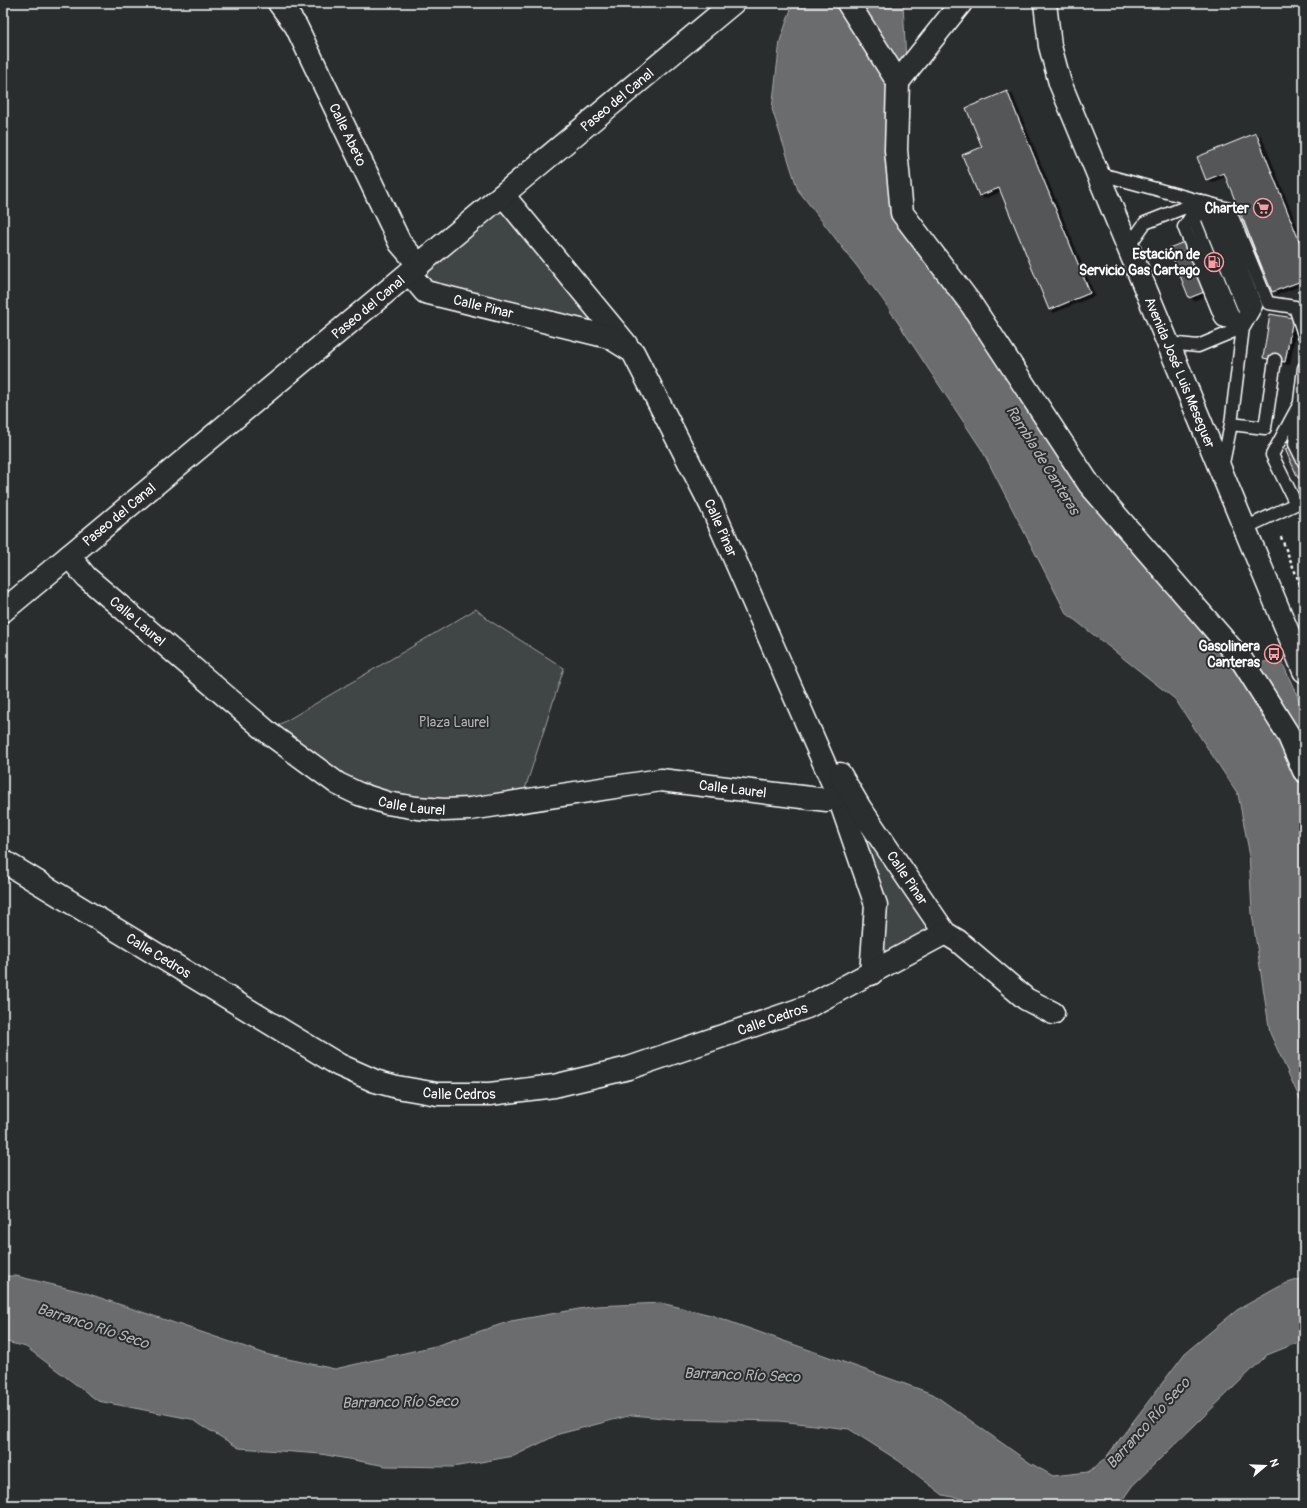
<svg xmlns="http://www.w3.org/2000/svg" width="1307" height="1508" font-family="Pangolin,sans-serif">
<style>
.green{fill:#414445;stroke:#a0a2a2}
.water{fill:#6a6c6d;stroke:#a6a7a7}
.building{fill:#555758;stroke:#fff;filter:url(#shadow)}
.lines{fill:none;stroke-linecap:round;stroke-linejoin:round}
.lane-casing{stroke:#fff;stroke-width:15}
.street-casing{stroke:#fff;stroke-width:25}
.secondary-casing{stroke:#fff;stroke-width:25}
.primary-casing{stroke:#fff;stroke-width:25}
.path{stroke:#fff;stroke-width:2.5;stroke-dasharray:3 3;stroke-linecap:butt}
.lane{stroke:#2a2d2e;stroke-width:12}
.street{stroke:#2a2d2e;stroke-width:22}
.secondary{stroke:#2a2d2e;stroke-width:22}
.primary{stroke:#2a2d2e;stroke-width:22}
.labels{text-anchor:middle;stroke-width:4;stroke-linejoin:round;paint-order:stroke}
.street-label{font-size:14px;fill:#fff;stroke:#2a2d2e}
.poi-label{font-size:14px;font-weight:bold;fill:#fff;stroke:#2a2d2e;text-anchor:end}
.park-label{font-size:14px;fill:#b3b4b5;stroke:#2a2d2e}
.water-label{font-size:15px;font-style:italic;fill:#b4b6b6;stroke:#2a2d2e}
</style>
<defs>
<filter id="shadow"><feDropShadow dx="4.5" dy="2.5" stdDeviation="0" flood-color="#0009"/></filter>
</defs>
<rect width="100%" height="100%" fill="#2a2d2e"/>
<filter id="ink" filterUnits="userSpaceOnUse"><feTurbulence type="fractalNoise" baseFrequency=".025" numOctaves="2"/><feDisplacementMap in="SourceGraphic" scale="8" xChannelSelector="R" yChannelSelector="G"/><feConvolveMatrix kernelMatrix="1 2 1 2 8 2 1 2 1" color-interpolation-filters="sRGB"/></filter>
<g filter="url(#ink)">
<path class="green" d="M 503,195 L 633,352 L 425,292 L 419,265 Z
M 476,609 L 487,619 L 564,668 L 524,792 L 444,810 L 317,769 L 279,725 Z
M 838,795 L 945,933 L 871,974 L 876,905 Z"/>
<path class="water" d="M 793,3 L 903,3 L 908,102 L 907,150 L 913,210 L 1095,477 L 1255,663 L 1281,660 L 1304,711 L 1304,1108 L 1270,1033 L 1252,914 L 1249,851 L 1238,794 L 1175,699 L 1066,613 L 982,450 L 883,300 L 798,190 L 772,109 L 780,41 Z
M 3,1276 L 16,1276 L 83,1292 L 269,1355 L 335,1369 L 435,1346 L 511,1321 L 596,1306 L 661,1303 L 711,1315 L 933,1394 L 1030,1463 L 1053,1476 L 1088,1472 L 1104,1460 L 1185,1353 L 1237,1310 L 1284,1284 L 1304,1278 L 1304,1340 L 1267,1355 L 1132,1486 L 1119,1505 L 993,1505 L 943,1495 L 899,1461 L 849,1429 L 780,1421 L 674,1419 L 632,1415 L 559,1434 L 514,1456 L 453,1467 L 386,1466 L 321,1454 L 239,1448 L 191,1419 L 98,1401 L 26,1347 L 3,1341 Z"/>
<path class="building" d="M 1007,91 L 1090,293 L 1049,310 L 999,188 L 979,196 L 962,155 L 982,147 L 966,108 Z
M 1256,133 L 1304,253 L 1304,280 L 1272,292 L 1224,173 L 1206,180 L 1197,157 Z
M 1243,219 L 1262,269 L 1189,298 L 1169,248 Z
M 1270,314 L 1293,318 L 1285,362 L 1263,358 Z
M 1304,440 L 1304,476 L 1298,478 L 1285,449 Z"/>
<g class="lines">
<defs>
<path id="lane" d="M 1097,173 L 1229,209 L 1268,303 L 1295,307 L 1304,335
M 1201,201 L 1245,311 L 1231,424 L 1222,468
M 1201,201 L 1184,227 L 1222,320 L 1244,327
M 1199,208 L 1195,222 L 1233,316 L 1243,326
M 1128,247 L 1145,223 L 1201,201
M 1168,343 L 1198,346 L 1244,327 L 1256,306 L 1218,213 L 1207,205
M 1304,368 L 1295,444 L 1304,462
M 1231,424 L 1265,428 L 1275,360
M 1296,504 L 1272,455 L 1299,405
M 1245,528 L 1304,500"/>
<g id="street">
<path id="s1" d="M 279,3 L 296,26 L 400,243 L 419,265"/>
<path d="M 898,82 L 896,150 L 902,213 L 971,304 L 1089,484 L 1243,662 L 1288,734 L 1304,771"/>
<path d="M 503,195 L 626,344"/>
<path id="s2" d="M 409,273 L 425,292 L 609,337 L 633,352 L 711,505 L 838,795 L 876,905 L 871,974"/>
<path id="s3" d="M 69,556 L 86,577 L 270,734 L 338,784 L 359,794 L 387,803 L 417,808 L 444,810 L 470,809 L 661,780 L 827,800 L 838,795"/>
<path id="s4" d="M 840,774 L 860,808 L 945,933 L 958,941 L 1026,999 L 1053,1013"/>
<path id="s5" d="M 3,861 L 339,1065 L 375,1081 L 397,1087 L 437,1094 L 490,1094 L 554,1086 L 629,1068 L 807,1007 L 945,933"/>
</g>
<g id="secondary">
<path d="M 848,3 L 898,82 L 961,3"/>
<path id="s6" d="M 3,611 L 733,3"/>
</g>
<g id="primary">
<path id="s7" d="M 1045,3 L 1050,46 L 1060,83 L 1304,671"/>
</g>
</defs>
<use href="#lane" class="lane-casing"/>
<use href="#street" class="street-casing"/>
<use href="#secondary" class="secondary-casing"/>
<use href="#primary" class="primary-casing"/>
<path class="path" d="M 1281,537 L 1304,594"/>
<use href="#lane" class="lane"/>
<use href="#street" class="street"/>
<use href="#secondary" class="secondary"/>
<use href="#primary" class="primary"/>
</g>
</g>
<defs>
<symbol id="supermarket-ring" viewBox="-11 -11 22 22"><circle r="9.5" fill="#2a2d2e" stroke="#ff9aa2" stroke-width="1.5"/><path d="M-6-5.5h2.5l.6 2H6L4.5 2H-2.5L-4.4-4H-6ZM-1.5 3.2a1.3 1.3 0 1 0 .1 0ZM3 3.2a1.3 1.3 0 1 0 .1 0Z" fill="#ff9aa2"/></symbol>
<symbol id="fuel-ring" viewBox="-11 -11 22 22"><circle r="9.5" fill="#2a2d2e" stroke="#ff9aa2" stroke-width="1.5"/><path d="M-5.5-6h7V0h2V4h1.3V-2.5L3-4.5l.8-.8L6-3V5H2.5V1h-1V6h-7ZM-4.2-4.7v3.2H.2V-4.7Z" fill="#ff9aa2"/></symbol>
<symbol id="bus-ring" viewBox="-11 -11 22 22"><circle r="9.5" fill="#2a2d2e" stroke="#ff9aa2" stroke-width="1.5"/><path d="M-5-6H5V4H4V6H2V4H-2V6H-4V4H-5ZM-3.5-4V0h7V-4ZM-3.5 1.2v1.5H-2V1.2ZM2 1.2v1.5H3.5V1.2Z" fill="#ff9aa2"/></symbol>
</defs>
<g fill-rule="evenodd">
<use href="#supermarket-ring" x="1252" y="197" width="22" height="22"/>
<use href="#fuel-ring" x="1203" y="251" width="22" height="22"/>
<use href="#bus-ring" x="1263" y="643" width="22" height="22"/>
</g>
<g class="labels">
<g class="street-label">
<text dy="5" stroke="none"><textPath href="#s6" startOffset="799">Paseo del Canal</textPath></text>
<text dy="5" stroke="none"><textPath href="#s1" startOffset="149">Calle Abeto</textPath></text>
<text dy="5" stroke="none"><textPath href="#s2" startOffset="85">Calle Pinar</textPath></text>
<text dy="5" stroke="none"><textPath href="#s6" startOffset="475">Paseo del Canal</textPath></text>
<text dy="5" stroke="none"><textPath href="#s7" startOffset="395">Avenida José Luis Meseguer</textPath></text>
<text dy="5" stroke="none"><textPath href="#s6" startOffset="151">Paseo del Canal</textPath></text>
<text dy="5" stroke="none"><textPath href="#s2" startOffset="439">Calle Pinar</textPath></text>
<text dy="5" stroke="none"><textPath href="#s3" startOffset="95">Calle Laurel</textPath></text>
<text dy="5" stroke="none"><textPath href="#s3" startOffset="755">Calle Laurel</textPath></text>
<text dy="5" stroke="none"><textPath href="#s3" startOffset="431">Calle Laurel</textPath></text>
<text dy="5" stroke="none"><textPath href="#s4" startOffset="124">Calle Pinar</textPath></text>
<text dy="5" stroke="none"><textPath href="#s5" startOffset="182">Calle Cedros</textPath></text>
<text dy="5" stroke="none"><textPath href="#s5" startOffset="842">Calle Cedros</textPath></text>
<text dy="5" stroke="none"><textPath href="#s5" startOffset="518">Calle Cedros</textPath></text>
</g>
<g class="poi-label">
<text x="1249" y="213">Charter</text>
<text x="1200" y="259">Estación de<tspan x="1200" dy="16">Servicio Gas Cartago</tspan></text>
<text x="1260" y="651">Gasolinera<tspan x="1260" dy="16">Canteras</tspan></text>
</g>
<g class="park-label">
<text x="454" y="727">Plaza Laurel</text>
</g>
<g class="water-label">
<text transform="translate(1043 460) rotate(58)" y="5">Rambla de Canteras</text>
<text transform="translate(93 1326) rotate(18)" y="5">Barranco Río Seco</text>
<text transform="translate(742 1375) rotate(2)" y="5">Barranco Río Seco</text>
<text transform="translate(400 1402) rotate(-1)" y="5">Barranco Río Seco</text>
<text transform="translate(1148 1423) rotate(-48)" y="5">Barranco Río Seco</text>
</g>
</g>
<rect width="1307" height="1508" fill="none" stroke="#2a2d2e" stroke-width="16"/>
<rect x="8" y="8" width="1291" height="1492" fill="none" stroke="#fff" stroke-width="1.5" filter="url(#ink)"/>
<g transform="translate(1265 1466) rotate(71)" stroke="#2a2d2e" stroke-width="3" paint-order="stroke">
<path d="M0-3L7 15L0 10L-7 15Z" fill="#ffffff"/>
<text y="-6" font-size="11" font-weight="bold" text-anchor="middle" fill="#ffffff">N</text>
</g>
</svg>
